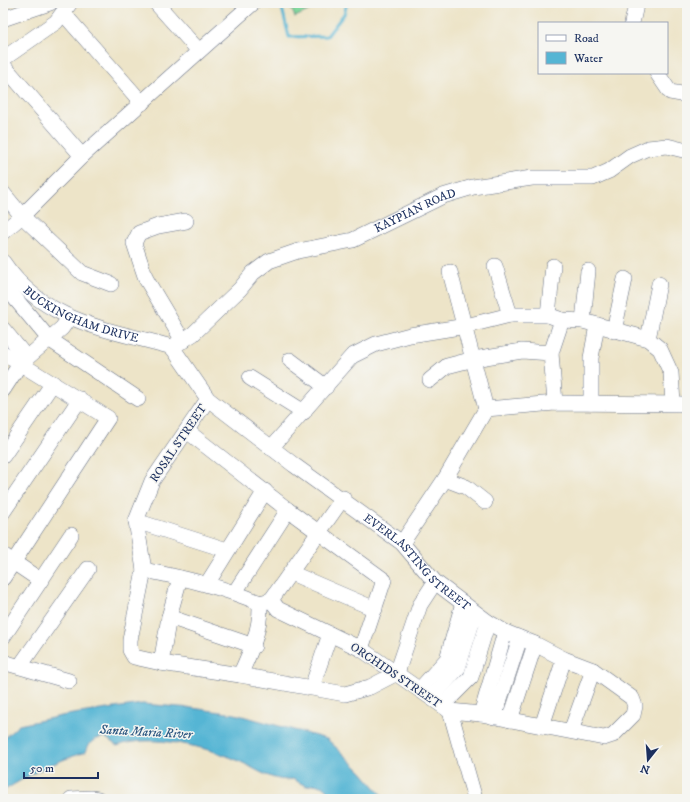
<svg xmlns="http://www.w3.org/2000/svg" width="690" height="802" font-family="'IM FELL DW Pica',serif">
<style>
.green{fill:#82d99d;stroke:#4e847e}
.water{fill:#55b5d4;stroke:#387299}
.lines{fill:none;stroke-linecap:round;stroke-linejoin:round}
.stream{stroke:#55b5d4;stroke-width:3}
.minor-casing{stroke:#646e83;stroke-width:16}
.minor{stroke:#fff;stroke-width:15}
.labels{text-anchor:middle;stroke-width:3;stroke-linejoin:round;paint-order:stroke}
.street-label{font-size:12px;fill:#1b2f5e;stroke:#f6f6f2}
.water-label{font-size:13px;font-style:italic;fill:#2c5781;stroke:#f6f6f2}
</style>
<rect width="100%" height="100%" fill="#f6f6f2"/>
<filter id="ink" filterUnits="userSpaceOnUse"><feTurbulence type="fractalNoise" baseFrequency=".025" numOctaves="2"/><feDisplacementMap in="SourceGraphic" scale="8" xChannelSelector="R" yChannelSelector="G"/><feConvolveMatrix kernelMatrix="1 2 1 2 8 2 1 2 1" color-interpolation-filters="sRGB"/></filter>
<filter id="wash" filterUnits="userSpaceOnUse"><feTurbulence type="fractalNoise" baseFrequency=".012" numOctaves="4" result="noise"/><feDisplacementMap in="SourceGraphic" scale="16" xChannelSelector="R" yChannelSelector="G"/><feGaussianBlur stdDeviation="0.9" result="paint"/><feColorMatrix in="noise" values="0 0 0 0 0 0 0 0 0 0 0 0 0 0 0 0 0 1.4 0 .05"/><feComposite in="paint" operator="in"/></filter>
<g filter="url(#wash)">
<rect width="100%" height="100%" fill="#ede4c8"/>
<path class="green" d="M 289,3 L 325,3 L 295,17 Z"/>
<path class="water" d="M 142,704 L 192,708 L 235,714 L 327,739 L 361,771 L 385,799 L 330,799 L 326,788 L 315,784 L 306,786 L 293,779 C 274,783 256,769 239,761 C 208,747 151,733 117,746 L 105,737 C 94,739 89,741 86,752 C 53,762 32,773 3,791 L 3,739 L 19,725 L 66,715 Z"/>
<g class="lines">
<path class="stream" d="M 281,4 L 289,37 L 327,36 L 344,14 L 347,3"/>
</g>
</g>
<g filter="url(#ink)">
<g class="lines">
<defs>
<g id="minor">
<path d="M 156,3 L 199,51"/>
<path d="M 63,13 L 142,103"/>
<path d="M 3,19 L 50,3"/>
<path d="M 632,23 L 636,5 L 638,3"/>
<path d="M 3,59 L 56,22 L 70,3"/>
<path d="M 3,65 L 82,156"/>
<path d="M 657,73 L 670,92 L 687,95"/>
<path d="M 3,193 L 22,216 L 82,273 L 111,284"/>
<path d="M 3,232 L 22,216 L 82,156 L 253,3"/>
<path id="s1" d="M 3,262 C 44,323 108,329 172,347"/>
<path d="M 495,266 L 510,315"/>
<path d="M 450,272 L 486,409"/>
<path d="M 3,284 L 49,339 L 138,399"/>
<path d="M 548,315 L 553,266"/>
<path d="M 583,321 L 588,271"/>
<path d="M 3,329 L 27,358"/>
<path d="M 614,331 L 625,279"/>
<path d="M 648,339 L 659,284"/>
<path d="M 183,341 L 146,279 L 134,243 L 139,233 L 158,226 L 186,221"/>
<path id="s2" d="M 172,347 L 208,399 L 294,465 L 402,543 L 435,582 L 488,622 L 505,632 L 535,644 L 564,659 L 593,670 L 632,698 L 635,706 L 633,715 L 613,735 L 604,738 L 481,714 L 450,711 L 361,649 L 278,609 L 271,600"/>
<path id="s3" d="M 172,347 L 193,334 L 240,289 L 253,273 L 269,261 L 298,251 L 353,240 L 443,196 L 473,187 L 532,178 L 593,178 L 609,171 L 630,156 L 648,148 L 667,146 L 687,151"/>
<path d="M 3,353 L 108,418 L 3,578"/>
<path d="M 290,360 L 326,387"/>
<path d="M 250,378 L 304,412"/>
<path d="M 430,380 L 447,366 L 474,359 L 522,351 L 551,353"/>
<path d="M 3,390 L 20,364 L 62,328 L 69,318"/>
<path d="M 208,399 L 152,481 L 136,521 L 144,570 L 130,640 L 130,650 L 134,657 L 161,663 L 240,675 L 345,694 L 370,687 L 397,673 L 420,605 L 435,582"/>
<path d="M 555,403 L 551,353 L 562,320"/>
<path d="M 591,403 L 591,358 L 597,325"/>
<path d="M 187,431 L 288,510 L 384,580 L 361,649"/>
<path d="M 271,448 L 352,356 L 376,344 L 410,335 L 466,326 L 510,315 L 548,315 L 562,320 L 583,321 L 648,339 L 660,349 L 671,373 L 673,403"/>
<path d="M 3,456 L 53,383"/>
<path d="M 445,479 L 466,487 L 485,502"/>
<path d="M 3,512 L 80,399"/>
<path d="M 136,521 L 227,550"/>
<path d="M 402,543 L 445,479 L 486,409 L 555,403 L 687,404"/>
<path d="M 3,555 L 40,580"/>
<path d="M 144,570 C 184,578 223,587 260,603"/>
<path d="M 291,573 L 375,609"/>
<path d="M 207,584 L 265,491"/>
<path d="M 235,592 L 288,510"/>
<path d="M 260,603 L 271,600 L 343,498"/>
<path d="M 169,617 L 254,646"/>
<path d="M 3,637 L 71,535"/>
<path d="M 3,662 L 69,681"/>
<path d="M 161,663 L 169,617 L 180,578"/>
<path d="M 20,666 L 88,569"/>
<path d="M 240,675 C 251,651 261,629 260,603"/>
<path d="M 312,687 L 330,634"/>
<path d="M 420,689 L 447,659 L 463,603"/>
<path d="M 432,697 L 458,668 L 475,613"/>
<path d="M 443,705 L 471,677 L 488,622"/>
<path d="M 450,711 L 475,799"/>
<path d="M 481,714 L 505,632"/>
<path d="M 494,717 L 520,638"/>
<path d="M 510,720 L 535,644"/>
<path d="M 542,726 L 564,659"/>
<path d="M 571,731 L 593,670"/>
<path d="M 71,799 L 91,798 L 98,799"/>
</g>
</defs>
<use href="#minor" class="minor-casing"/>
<use href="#minor" class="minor"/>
</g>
</g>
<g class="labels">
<g class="street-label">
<text dy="4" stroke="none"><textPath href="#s3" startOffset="286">KAYPIAN ROAD</textPath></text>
<text dy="4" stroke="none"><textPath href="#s1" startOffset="97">BUCKINGHAM DRIVE</textPath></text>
<text transform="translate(178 443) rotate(-56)" y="4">ROSAL STREET</text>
<text dy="4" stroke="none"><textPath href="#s2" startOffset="329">EVERLASTING STREET</textPath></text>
<text transform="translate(396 675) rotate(34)" y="4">ORCHIDS STREET</text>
</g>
<g class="water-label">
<text transform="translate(146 731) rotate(3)" y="5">Santa Maria River</text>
</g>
</g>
<rect width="690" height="802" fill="none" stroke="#f6f6f2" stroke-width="16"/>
<rect x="538" y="22" width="130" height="52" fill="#f6f6f2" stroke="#9ea6b7"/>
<rect x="546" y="35" width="20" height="6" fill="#ffffff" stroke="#9ea6b7"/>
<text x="574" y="42" font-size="12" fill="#1b2f5e">Road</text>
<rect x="546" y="52" width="20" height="12" fill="#55b5d4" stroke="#9ea6b7"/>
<text x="574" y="62" font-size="12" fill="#1b2f5e">Water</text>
<g transform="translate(648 760) rotate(197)" stroke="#f6f6f2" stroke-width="3" paint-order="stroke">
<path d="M0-3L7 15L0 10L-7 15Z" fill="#1b2f5e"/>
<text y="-6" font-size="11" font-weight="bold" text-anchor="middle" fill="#1b2f5e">N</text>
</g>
<path d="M24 772v6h74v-6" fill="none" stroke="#1b2f5e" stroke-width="2"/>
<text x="30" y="772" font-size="12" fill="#1b2f5e" stroke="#f6f6f2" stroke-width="3" paint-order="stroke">50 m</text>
</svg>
